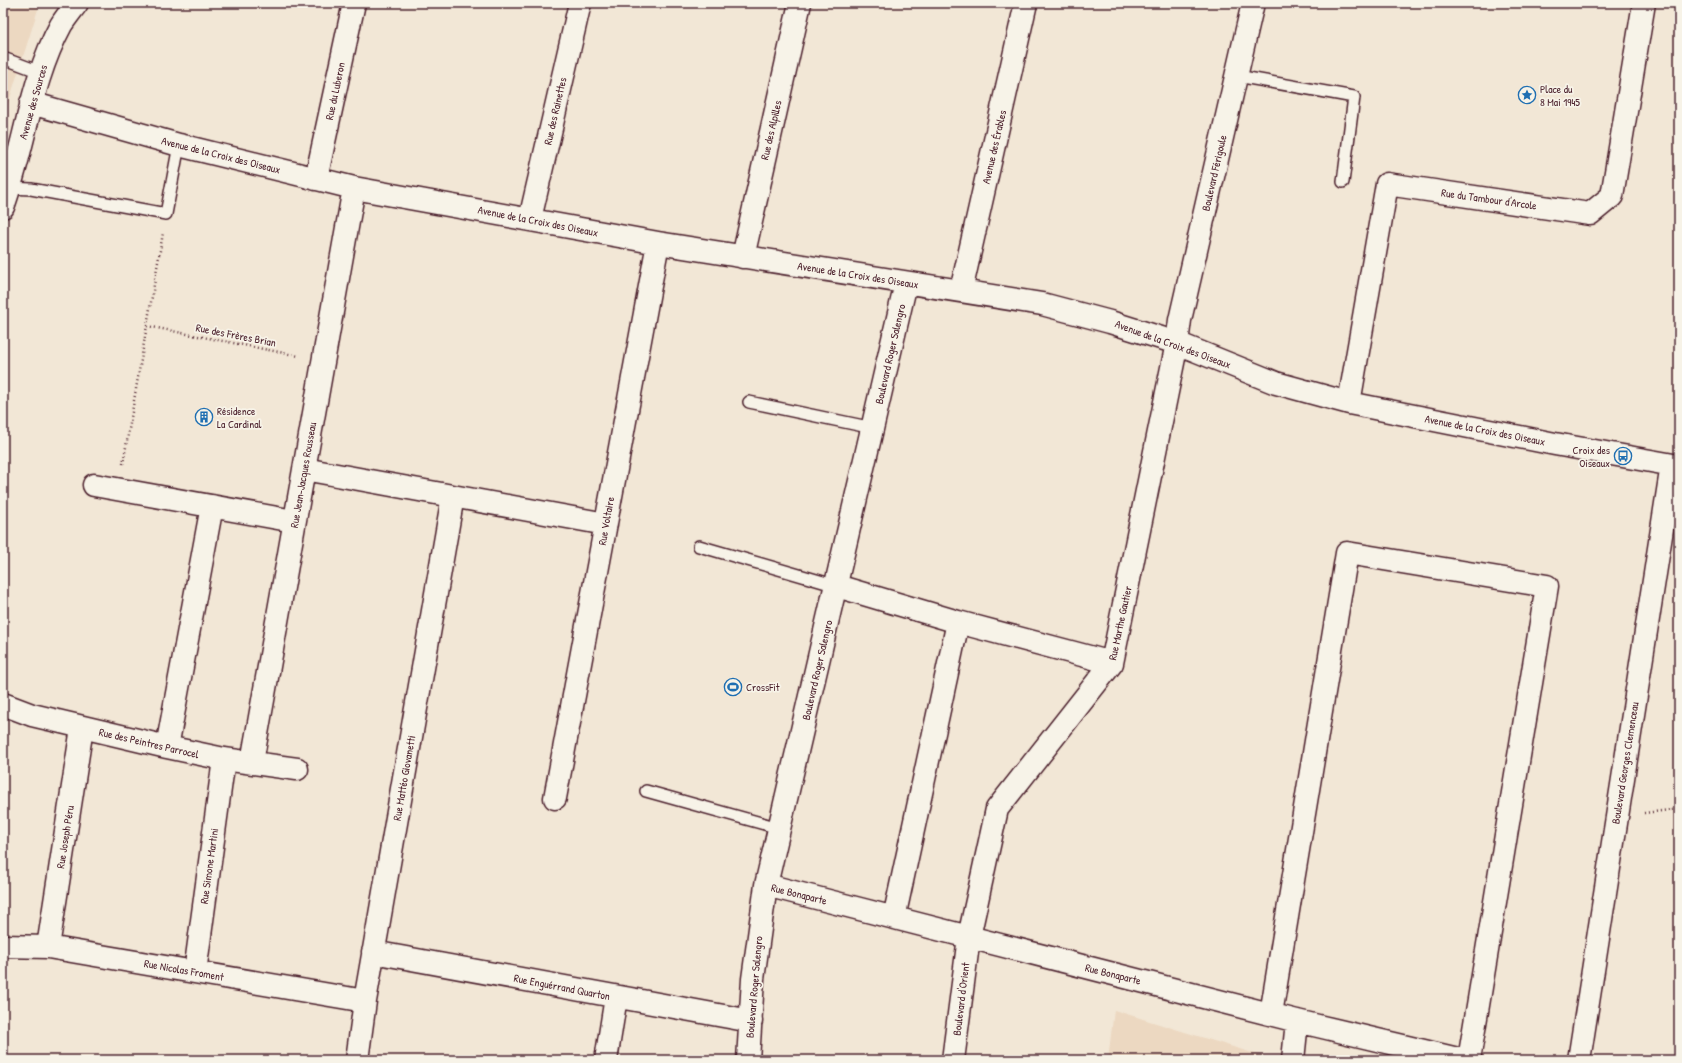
<svg xmlns="http://www.w3.org/2000/svg" width="1682" height="1063" font-family="'Patrick Hand',sans-serif">
<style>
.built{fill:#ecd8c1}
.lines{fill:none;stroke-linecap:round;stroke-linejoin:round}
.lane-casing{stroke:#4a1f2b;stroke-width:14}
.street-casing{stroke:#4a1f2b;stroke-width:25}
.path{stroke:#4a1f2b;stroke-width:2.5;stroke-dasharray:1 3;stroke-linecap:butt}
.lane{stroke:#f7f3e8;stroke-width:11}
.street{stroke:#f7f3e8;stroke-width:22}
.labels{text-anchor:middle;stroke-width:3.5;stroke-linejoin:round;paint-order:stroke}
.poi-label{font-size:11px;fill:#4a1f2b;stroke:#f7f3e8;text-anchor:start}
.street-label{font-size:11px;fill:#4a1f2b;stroke:#f7f3e8}
</style>
<rect width="100%" height="100%" fill="#f2e7d6"/>
<filter id="ink" filterUnits="userSpaceOnUse"><feTurbulence type="fractalNoise" baseFrequency=".025" numOctaves="2"/><feDisplacementMap in="SourceGraphic" scale="8" xChannelSelector="R" yChannelSelector="G"/><feConvolveMatrix kernelMatrix="1 2 1 2 8 2 1 2 1" color-interpolation-filters="sRGB"/></filter>
<g filter="url(#ink)">
<path class="built" d="M 3,3 L 40,3 L 3,120 Z
M 1114,1010 L 1275,1060 L 1108,1060 Z"/>
<g class="lines">
<defs>
<path id="lane" d="M 3,58 L 40,72
M 1237,76 L 1354,97 L 1343,182
M 10,188 L 31,189 L 166,214 L 179,145
M 749,402 L 873,428
M 699,546 L 837,586
M 646,791 L 779,828"/>
<path id="street" d="M 31,103 L 179,145 L 354,188 L 658,243 L 1042,304 L 1110,322 L 1177,343 L 1276,383 L 1349,403 L 1555,444 L 1679,466
M 316,179 L 354,3
M 3,207 C 25,147 30,82 61,25 C 66,17 72,10 77,3
M 530,219 L 580,3
M 743,257 L 800,3
M 961,291 L 1026,3
M 1349,403 L 1387,184 L 1590,214 L 1612,196 L 1644,3
M 304,469 L 606,524
M 94,485 L 294,521
M 837,586 L 958,622 L 1112,663
M 3,704 L 32,715 L 167,747 L 224,759 L 297,769
M 167,747 L 212,506
M 252,762 L 354,188
M 555,798 L 658,243
M 766,885 L 1297,1021 L 1462,1060
M 894,918 L 958,622
M 3,946 L 48,947 L 365,1001
M 48,947 L 82,728
M 373,952 L 751,1021
M 195,972 L 224,759
M 1271,1014 L 1347,553 L 1547,586 L 1469,1060
M 357,1060 L 365,1001 L 453,496
M 606,1060 L 616,997
M 748,1060 L 753,979 L 766,885 L 906,283
M 953,1060 L 969,937 L 997,809 L 1112,663 L 1177,343 L 1180,320 L 1253,3
M 1293,1060 L 1297,1021
M 1579,1060 L 1672,465"/>
</defs>
<use href="#lane" class="lane-casing"/>
<use href="#street" class="street-casing"/>
<path class="path" d="M 147,326 L 299,356
M 123,464 L 163,233
M 1644,813 L 1679,809"/>
<use href="#lane" class="lane"/>
<use href="#street" class="street"/>
</g>
</g>
<defs>
<symbol id="sight-ring" viewBox="-11 -11 22 22"><circle r="9.5" fill="#f7f3e8" stroke="#1f6fb2" stroke-width="1.5"/><path d="M0-6L1.8-2.2L6-1.7L2.9 1.2L3.7 5.4L0 3.3L-3.7 5.4L-2.9 1.2L-6-1.7L-1.8-2.2Z" fill="#1f6fb2"/></symbol>
<symbol id="building-ring" viewBox="-11 -11 22 22"><circle r="9.5" fill="#f7f3e8" stroke="#1f6fb2" stroke-width="1.5"/><path d="M-4-6H4V6H1V3H-1V6H-4ZM-2.5-4.3h1.7v1.8h-1.7ZM.8-4.3h1.7v1.8H.8ZM-2.5-1h1.7V.8h-1.7ZM.8-1h1.7V.8H.8Z" fill="#1f6fb2"/></symbol>
<symbol id="bus-ring" viewBox="-11 -11 22 22"><circle r="9.5" fill="#f7f3e8" stroke="#1f6fb2" stroke-width="1.5"/><path d="M-5-6H5V4H4V6H2V4H-2V6H-4V4H-5ZM-3.5-4V0h7V-4ZM-3.5 1.2v1.5H-2V1.2ZM2 1.2v1.5H3.5V1.2Z" fill="#1f6fb2"/></symbol>
<symbol id="stadium-ring" viewBox="-11 -11 22 22"><circle r="9.5" fill="#f7f3e8" stroke="#1f6fb2" stroke-width="1.5"/><path d="M0-5a6.5 5 0 1 0 0 10a6.5 5 0 1 0 0-10ZM-3.5-1.8h7v3.6h-7Z" fill="#1f6fb2"/></symbol>
</defs>
<g fill-rule="evenodd">
<use href="#sight-ring" x="1517" y="85" width="20" height="20"/>
<use href="#building-ring" x="194" y="407" width="20" height="20"/>
<use href="#bus-ring" x="1613" y="446" width="20" height="20"/>
<use href="#stadium-ring" x="723" y="677" width="20" height="20"/>
</g>
<g class="labels">
<g class="poi-label">
<text x="1540" y="93">Place du<tspan x="1540" dy="13">8 Mai 1945</tspan></text>
<text x="217" y="415">Résidence<tspan x="217" dy="13">La Cardinal</tspan></text>
<text x="1610" y="454" text-anchor="end">Croix des<tspan x="1610" dy="13">Oiseaux</tspan></text>
<text x="746" y="691">CrossFit</text>
</g>
<g class="street-label">
<text transform="translate(335 91) rotate(-78)" y="4">Rue du Luberon</text>
<text transform="translate(33 102) rotate(-74)" y="4">Avenue des Sources</text>
<text transform="translate(555 111) rotate(-77)" y="4">Rue des Rainettes</text>
<text transform="translate(771 130) rotate(-77)" y="4">Rue des Alpilles</text>
<text transform="translate(994 147) rotate(-77)" y="4">Avenue des Érables</text>
<text transform="translate(221 155) rotate(14)" y="4">Avenue de la Croix des Oiseaux</text>
<text transform="translate(1214 173) rotate(-77)" y="4">Boulevard Férigoule</text>
<text transform="translate(1489 199) rotate(8)" y="4">Rue du Tambour d'Arcole</text>
<text transform="translate(538 221) rotate(11)" y="4">Avenue de la Croix des Oiseaux</text>
<text transform="translate(858 275) rotate(9)" y="4">Avenue de la Croix des Oiseaux</text>
<text transform="translate(236 335) rotate(11)" y="4">Rue des Frères Brian</text>
<text transform="translate(1173 344) rotate(20)" y="4">Avenue de la Croix des Oiseaux</text>
<text transform="translate(890 354) rotate(-77)" y="4">Boulevard Roger Salengro</text>
<text transform="translate(1485 430) rotate(11)" y="4">Avenue de la Croix des Oiseaux</text>
<text transform="translate(303 475) rotate(-80)" y="4">Rue Jean-Jacques Rousseau</text>
<text transform="translate(606 521) rotate(-80)" y="4">Rue Voltaire</text>
<text transform="translate(1120 623) rotate(-78)" y="4">Rue Marthe Gautier</text>
<text transform="translate(817 670) rotate(-77)" y="4">Boulevard Roger Salengro</text>
<text transform="translate(149 743) rotate(13)" y="4">Rue des Peintres Parrocel</text>
<text transform="translate(1625 763) rotate(-81)" y="4">Boulevard Georges Clemenceau</text>
<text transform="translate(404 778) rotate(-80)" y="4">Rue Mattéo Giovanetti</text>
<text transform="translate(65 837) rotate(-81)" y="4">Rue Joseph Péru</text>
<text transform="translate(209 866) rotate(-82)" y="4">Rue Simone Martini</text>
<text transform="translate(799 894) rotate(14)" y="4">Rue Bonaparte</text>
<text transform="translate(184 970) rotate(10)" y="4">Rue Nicolas Froment</text>
<text transform="translate(1113 974) rotate(14)" y="4">Rue Bonaparte</text>
<text transform="translate(562 987) rotate(11)" y="4">Rue Enguérrand Quarton</text>
<text transform="translate(754 987) rotate(-85)" y="4">Boulevard Roger Salengro</text>
<text transform="translate(961 999) rotate(-83)" y="4">Boulevard d'Orient</text>
</g>
</g>
<rect width="1682" height="1063" fill="none" stroke="#f7f3e8" stroke-width="16"/>
<rect x="8" y="8" width="1666" height="1047" fill="none" stroke="#4a1f2b" stroke-width="1.5" filter="url(#ink)"/>
</svg>
